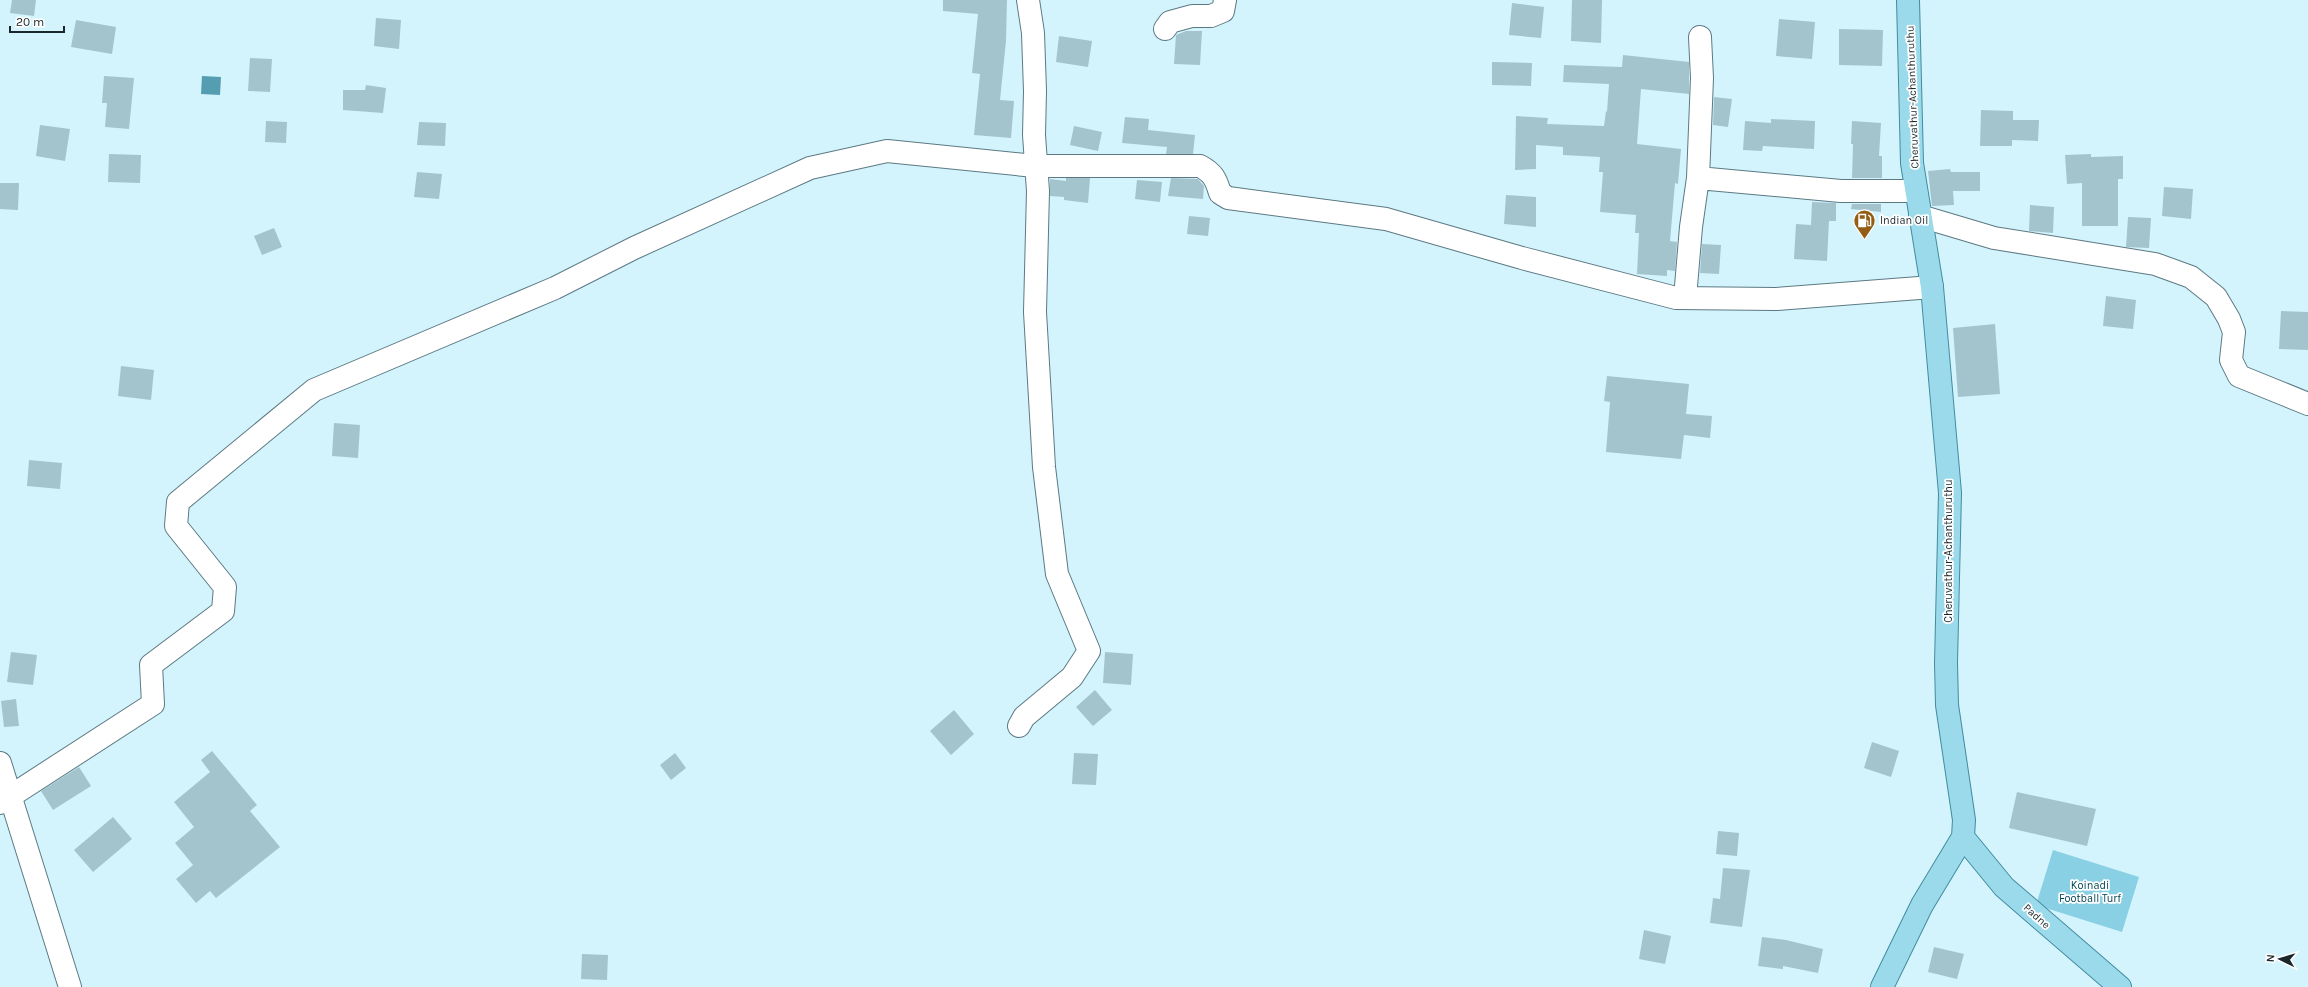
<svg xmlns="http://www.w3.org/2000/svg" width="2308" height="987" font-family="Karla,sans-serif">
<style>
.green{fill:#89d0e5}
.water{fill:#559db0}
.building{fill:#a4c4cd}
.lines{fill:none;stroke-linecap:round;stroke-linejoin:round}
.minor-casing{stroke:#5c7982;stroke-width:24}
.major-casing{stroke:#438b9e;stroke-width:24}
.minor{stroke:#fff;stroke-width:22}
.major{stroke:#9bdaeb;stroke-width:22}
.labels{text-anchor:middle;stroke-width:3.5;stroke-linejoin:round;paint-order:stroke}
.street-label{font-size:11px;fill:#1a262a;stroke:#fff}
.poi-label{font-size:11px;fill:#1a262a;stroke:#fff;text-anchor:start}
.park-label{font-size:11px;fill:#004352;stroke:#fff}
</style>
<rect width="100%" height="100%" fill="#d3f4fd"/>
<path class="green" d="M 2053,850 L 2139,877 L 2122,932 L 2036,905 Z"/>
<path class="water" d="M 202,76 L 221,77 L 220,95 L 201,94 Z"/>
<path class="building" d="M 12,0 L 36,0 L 34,16 L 10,13 Z
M 943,0 L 1007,0 L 1006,41 L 1000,100 L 1014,101 L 1011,138 L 974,135 L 980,74 L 972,73 L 978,14 L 943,11 Z
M 1572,0 L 1602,0 L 1601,43 L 1571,41 Z
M 1512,3 L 1544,7 L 1541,38 L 1509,35 Z
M 376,18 L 401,20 L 399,49 L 374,46 Z
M 1779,19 L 1815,22 L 1812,59 L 1776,56 Z
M 76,20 L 116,27 L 112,54 L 71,47 Z
M 1839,29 L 1883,30 L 1882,66 L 1839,65 Z
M 1186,31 L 1202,31 L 1200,65 L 1174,64 L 1176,35 Z
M 1059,36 L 1092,41 L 1088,67 L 1056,62 Z
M 1623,55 L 1689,62 L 1689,94 L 1641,89 L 1637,144 L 1681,149 L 1678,184 L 1675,183 L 1670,241 L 1677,242 L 1675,271 L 1667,270 L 1667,276 L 1637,274 L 1639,233 L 1635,233 L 1636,215 L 1600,212 L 1603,172 L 1599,172 L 1600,157 L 1563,155 L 1563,147 L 1536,145 L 1536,169 L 1515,170 L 1516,116 L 1548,118 L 1547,124 L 1604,126 L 1606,111 L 1607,112 L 1609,84 L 1563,82 L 1564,65 L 1622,67 Z
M 250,58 L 272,59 L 270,92 L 248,91 Z
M 1492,62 L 1532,63 L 1531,86 L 1492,85 Z
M 104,76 L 134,78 L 129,129 L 105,127 L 107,103 L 102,103 Z
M 366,85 L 386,88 L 383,113 L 343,110 L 343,90 L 365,90 Z
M 1714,97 L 1732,99 L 1728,127 L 1713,125 Z
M 1981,110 L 2013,111 L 2013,120 L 2039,120 L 2038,141 L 2012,140 L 2012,146 L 1980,146 Z
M 1125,117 L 1149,119 L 1148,130 L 1195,135 L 1193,154 L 1166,154 L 1167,147 L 1122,143 Z
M 1771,119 L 1815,121 L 1814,149 L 1763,146 L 1762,151 L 1743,150 L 1745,121 L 1771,123 Z
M 266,121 L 287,122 L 286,143 L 265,142 Z
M 1852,121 L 1881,123 L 1879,156 L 1882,156 L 1882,178 L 1852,178 L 1853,144 L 1851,144 Z
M 419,122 L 446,123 L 445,146 L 417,145 Z
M 40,125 L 70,129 L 65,161 L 36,156 Z
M 1074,126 L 1102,132 L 1098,151 L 1070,145 Z
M 109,154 L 141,155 L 140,183 L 108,182 Z
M 2091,154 L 2091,157 L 2123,156 L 2123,179 L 2118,179 L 2118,226 L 2082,226 L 2082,183 L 2067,184 L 2065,155 Z
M 1950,169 L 1951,172 L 1980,172 L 1980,191 L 1953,191 L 1954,205 L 1932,206 L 1928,171 Z
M 417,172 L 442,174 L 439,199 L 414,197 Z
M 1066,178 L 1090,178 L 1088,203 L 1064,200 L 1064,197 L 1050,196 L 1050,179 L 1066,181 Z
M 1171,178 L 1198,179 L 1204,186 L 1203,199 L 1168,196 Z
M 1137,180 L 1162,182 L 1160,202 L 1135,199 Z
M 0,183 L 19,183 L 18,210 L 0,209 Z
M 2164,187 L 2193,189 L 2191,219 L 2162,216 Z
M 1506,195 L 1536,197 L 1536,227 L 1504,224 Z
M 1812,202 L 1836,203 L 1836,221 L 1829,221 L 1827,261 L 1794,259 L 1796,224 L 1811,225 Z
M 1852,204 L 1881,204 L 1881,212 L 1851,209 Z
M 2030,205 L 2054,207 L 2053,233 L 2029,231 Z
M 1189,216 L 1210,218 L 1208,236 L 1187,234 Z
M 2128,217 L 2151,218 L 2149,248 L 2126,247 Z
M 274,228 L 282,247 L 262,255 L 254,236 Z
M 1702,244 L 1721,245 L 1719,274 L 1700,273 Z
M 2106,296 L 2136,300 L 2133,329 L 2103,326 Z
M 2281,311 L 2308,312 L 2308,350 L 2279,349 Z
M 1995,324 L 2000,394 L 1958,397 L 1953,328 Z
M 121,366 L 154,370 L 151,400 L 118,396 Z
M 1607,376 L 1689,384 L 1686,414 L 1712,416 L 1710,438 L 1684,435 L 1681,459 L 1606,452 L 1610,402 L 1604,401 Z
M 334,423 L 360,425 L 358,458 L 332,456 Z
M 29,460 L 62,463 L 60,489 L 27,486 Z
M 11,652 L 37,655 L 33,685 L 7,682 Z
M 1105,652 L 1133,654 L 1131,685 L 1103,683 Z
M 1095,690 L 1112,710 L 1093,726 L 1076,707 Z
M 16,699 L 19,726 L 4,727 L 1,701 Z
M 954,710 L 974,734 L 951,755 L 930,731 Z
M 1872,742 L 1899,751 L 1891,777 L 1864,768 Z
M 212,751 L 257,805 L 250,811 L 280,847 L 216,898 L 210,891 L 196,903 L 176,879 L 193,865 L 175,843 L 194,827 L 174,802 L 210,772 L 201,760 Z
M 675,753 L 686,768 L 671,780 L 660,765 Z
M 1074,753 L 1098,754 L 1096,785 L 1072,784 Z
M 79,767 L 91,786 L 53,810 L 41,791 Z
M 2017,792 L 2096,809 L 2087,846 L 2009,828 Z
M 113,817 L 132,839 L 93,872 L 74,850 Z
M 1718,831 L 1739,833 L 1737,856 L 1716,854 Z
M 1723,868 L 1750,870 L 1742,927 L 1710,923 L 1713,898 L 1720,899 Z
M 1644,930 L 1671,936 L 1665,964 L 1639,959 Z
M 1762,937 L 1786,940 L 1823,949 L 1818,973 L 1783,966 L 1783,969 L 1758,966 Z
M 1934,947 L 1964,954 L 1957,979 L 1928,972 Z
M 582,954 L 608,955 L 607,980 L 581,979 Z"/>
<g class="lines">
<defs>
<path id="minor" d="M 1165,29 L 1170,22 L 1192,16 L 1211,16 L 1223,11 L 1225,0
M 1700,37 L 1702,78 L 1698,178 L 1841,191 L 1916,191
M 1920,216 L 1994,238 L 2155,264 L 2191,277 L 2216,297 L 2229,319 L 2234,332 L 2231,360 L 2239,376 L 2308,404
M 1685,298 L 1691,227 L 1698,178
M 1019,726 L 1024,717 L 1072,677 L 1089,651 L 1057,574 L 1044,467 L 1035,312 L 1038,191 L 1034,135 L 1035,91 L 1033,33 L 1028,0
M 0,763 L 70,987
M 0,803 L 153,704 L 151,665 L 223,611 L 225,587 L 176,526 L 178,502 L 314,390 L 555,288 L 634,248 L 810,168 L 887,151 L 1035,166 L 1200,166 C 1213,173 1216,179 1220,193 L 1228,198 L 1386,219 L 1522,258 L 1676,298 L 1776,299 L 1932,287"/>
<path id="major" d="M 1963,837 L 2004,887 L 2120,987
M 1882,987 L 1922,905 L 1963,837 L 1964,820 L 1947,705 L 1946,663 L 1950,493 L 1932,287 L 1912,163 L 1908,0"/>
</defs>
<use href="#minor" class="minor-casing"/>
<use href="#major" class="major-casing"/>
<use href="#minor" class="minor"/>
<use href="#major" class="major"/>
</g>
<defs>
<symbol id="fuel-pin" viewBox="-11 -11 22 30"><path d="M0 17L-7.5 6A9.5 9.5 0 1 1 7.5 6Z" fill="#935d14" stroke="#fff"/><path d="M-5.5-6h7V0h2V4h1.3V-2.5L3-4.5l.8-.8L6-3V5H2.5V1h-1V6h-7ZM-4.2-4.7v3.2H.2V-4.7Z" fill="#fff"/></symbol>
</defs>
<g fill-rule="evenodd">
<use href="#fuel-pin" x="1852" y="208" width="25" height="34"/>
</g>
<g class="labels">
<g class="street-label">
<text transform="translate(1912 97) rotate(-92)" y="4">Cheruvathur-Achanthuruthu</text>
<text transform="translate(1948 551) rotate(-90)" y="4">Cheruvathur-Achanthuruthu</text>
<text transform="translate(2037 916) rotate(42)" y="4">Padne</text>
</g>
<g class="poi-label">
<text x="1880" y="224">Indian Oil</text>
</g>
<g class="park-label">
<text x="2090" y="889">Koinadi<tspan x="2090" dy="13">Football Turf</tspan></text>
</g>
</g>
<g transform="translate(2280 959) rotate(275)" stroke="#ffffff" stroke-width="3" paint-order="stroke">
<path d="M0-3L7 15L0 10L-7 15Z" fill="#1a262a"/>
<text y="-6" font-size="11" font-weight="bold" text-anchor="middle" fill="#1a262a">N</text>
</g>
<path d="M10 26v6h54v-6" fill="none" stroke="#1a262a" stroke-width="2"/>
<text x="16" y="26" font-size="12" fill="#1a262a" stroke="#ffffff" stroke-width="3" paint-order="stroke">20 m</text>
</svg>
